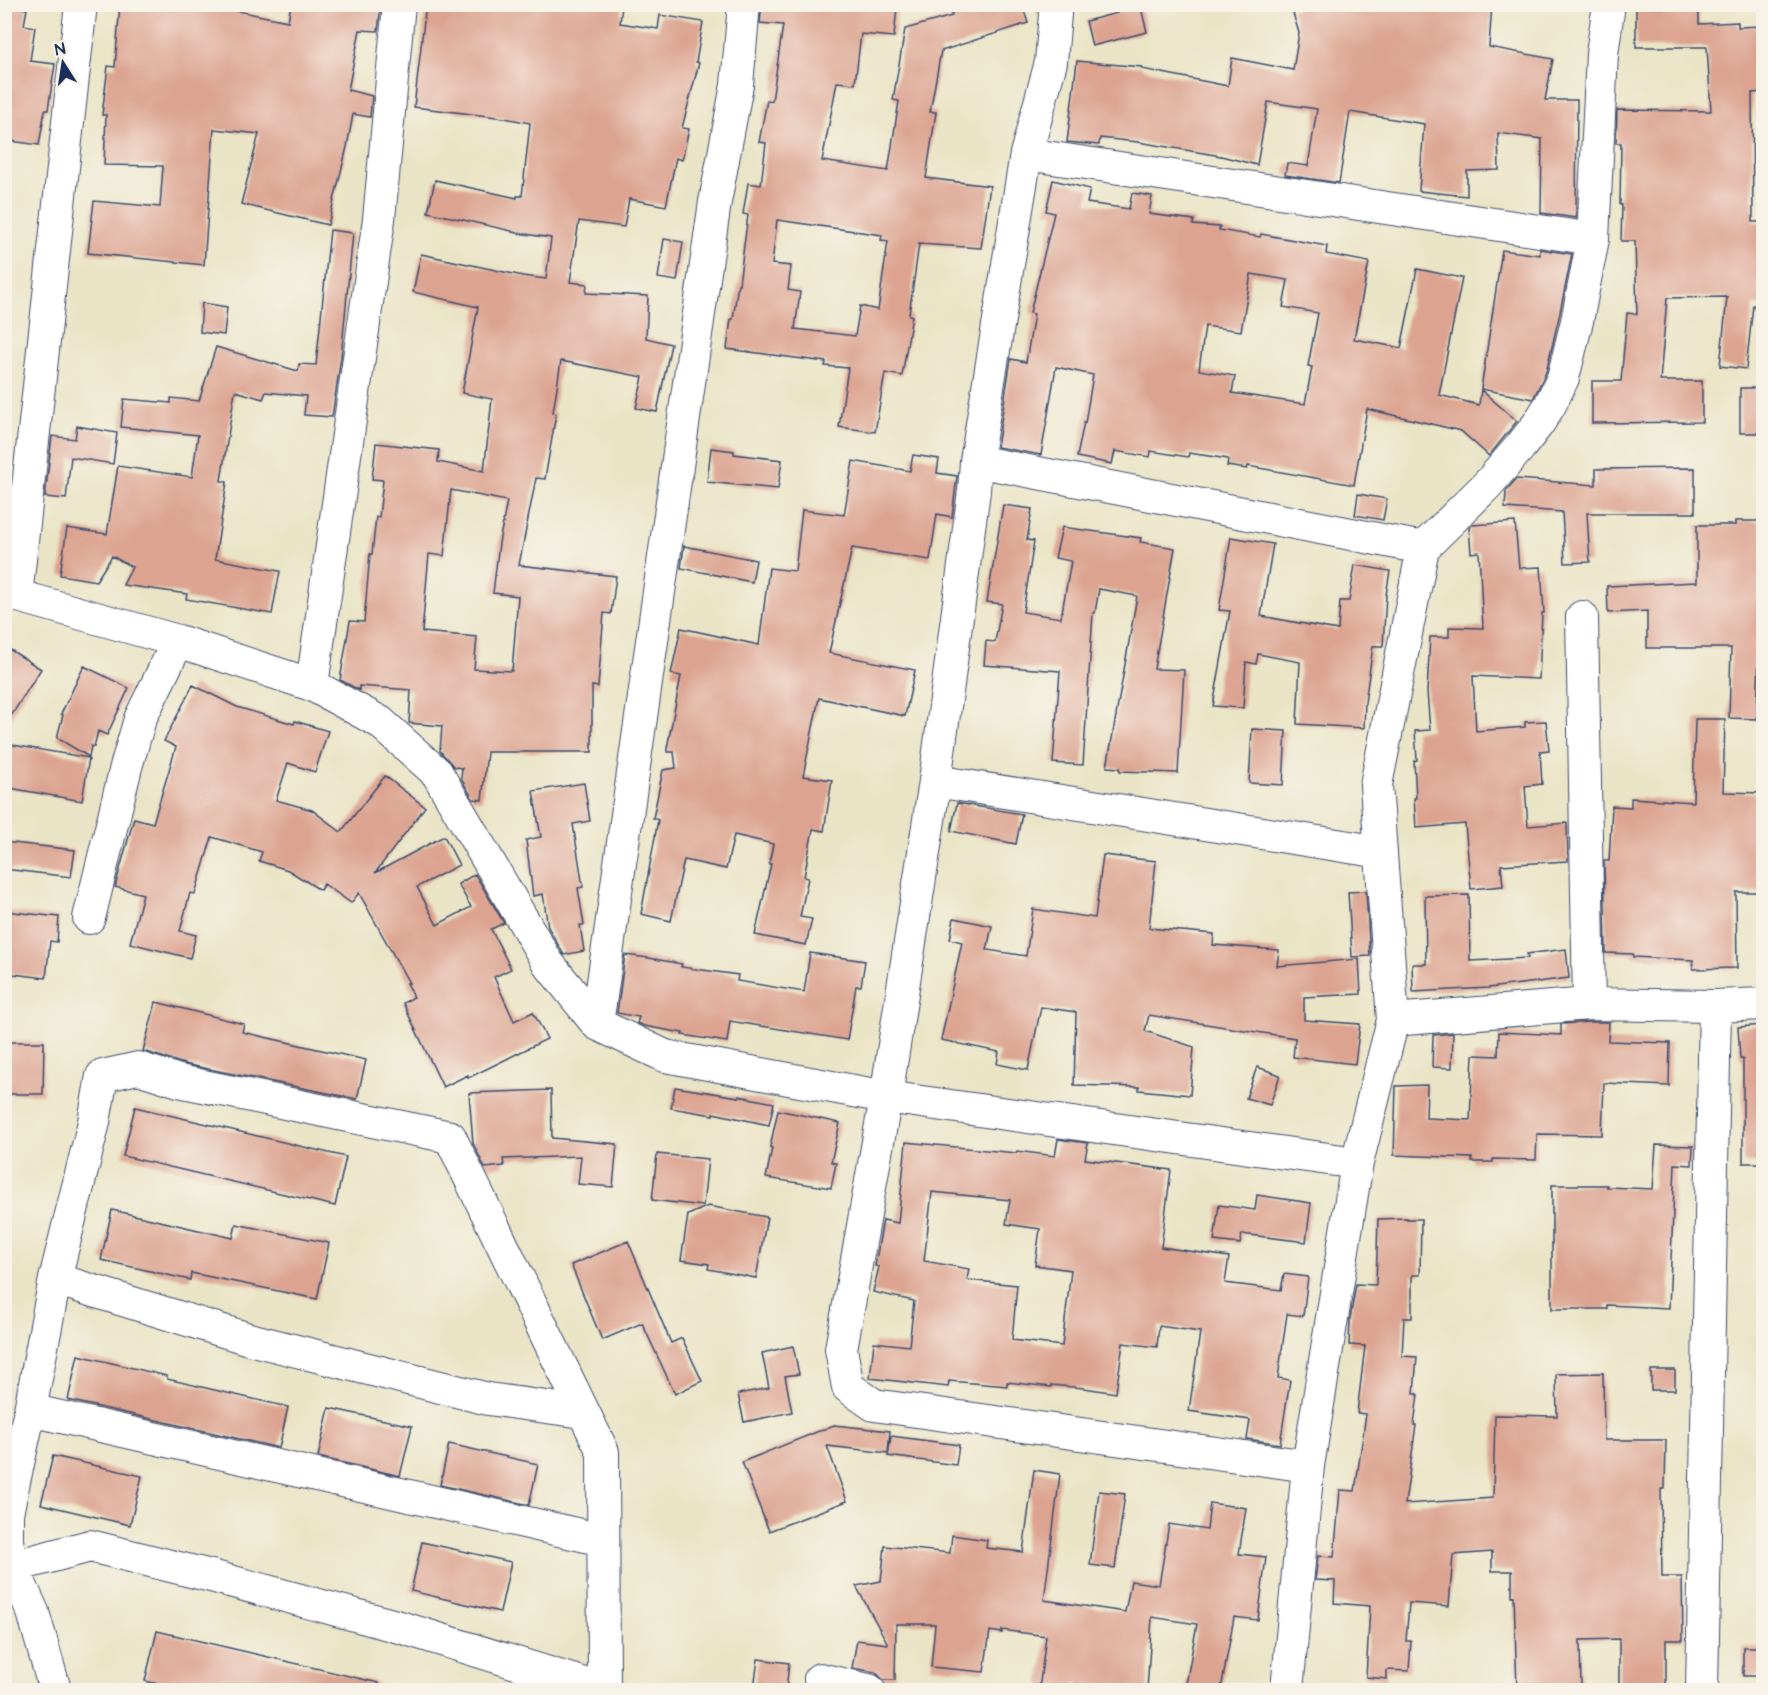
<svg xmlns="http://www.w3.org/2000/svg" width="1768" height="1695" font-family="'Architects Daughter',sans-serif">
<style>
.building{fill:#dca390;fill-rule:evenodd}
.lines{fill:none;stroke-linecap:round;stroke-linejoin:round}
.minor-casing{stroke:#3a4a6e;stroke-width:34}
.minor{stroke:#fff;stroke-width:32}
</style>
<rect width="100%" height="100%" fill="#f7f3e8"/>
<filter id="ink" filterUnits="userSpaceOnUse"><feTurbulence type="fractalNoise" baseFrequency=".0167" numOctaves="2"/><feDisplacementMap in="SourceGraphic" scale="12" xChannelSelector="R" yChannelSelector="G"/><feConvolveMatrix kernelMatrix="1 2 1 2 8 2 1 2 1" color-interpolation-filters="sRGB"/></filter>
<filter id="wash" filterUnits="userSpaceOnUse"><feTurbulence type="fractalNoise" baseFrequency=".008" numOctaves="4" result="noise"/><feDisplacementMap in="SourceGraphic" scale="24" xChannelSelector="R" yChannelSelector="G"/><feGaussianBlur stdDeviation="1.35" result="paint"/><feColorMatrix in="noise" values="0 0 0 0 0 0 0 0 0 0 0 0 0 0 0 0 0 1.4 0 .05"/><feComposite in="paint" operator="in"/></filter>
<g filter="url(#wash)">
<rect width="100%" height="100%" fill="#eae4c6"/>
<g id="blocks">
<path class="building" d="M 120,4 L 237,4 L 237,11 L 288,21 L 291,4 L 381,4 L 378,31 L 360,30 L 348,90 L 372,96 L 370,117 L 353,114 L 347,147 L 328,225 L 241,204 L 259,134 L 214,129 L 204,265 L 88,253 L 94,201 L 160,207 L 163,166 L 104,165 L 106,115 L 102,115 L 108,66 L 115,67 Z
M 426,4 L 608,4 L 622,6 L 620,23 L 658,29 L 660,15 L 703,22 L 696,62 L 699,63 L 682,128 L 689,129 L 682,160 L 676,158 L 666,206 L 629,199 L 624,227 L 579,221 L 570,282 L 587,284 L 586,293 L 648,296 L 646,338 L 671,344 L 657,412 L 636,408 L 643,377 L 561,361 L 553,413 L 556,414 L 545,479 L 536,478 L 519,565 L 616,576 L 611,614 L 604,613 L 598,687 L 592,686 L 592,752 L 487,752 L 482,800 L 473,799 L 461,778 L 462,768 L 454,767 L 440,751 L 442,726 L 409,723 L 411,690 L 359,686 L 359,690 L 340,680 L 350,621 L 364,622 L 370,554 L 372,554 L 376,517 L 379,517 L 383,480 L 372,479 L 376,443 L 439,450 L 438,462 L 484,471 L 492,399 L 462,393 L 478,307 L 413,292 L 421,254 L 523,276 L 546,279 L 551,238 L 512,232 L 512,231 L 428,212 L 435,180 L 517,198 L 517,196 L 522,196 L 530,123 L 505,118 L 414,107 ZM 451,490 L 507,501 L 499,543 L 493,593 L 518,596 L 512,671 L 474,669 L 477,637 L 422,632 L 429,554 L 444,556 Z
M 762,4 L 837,4 L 878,9 L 879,5 L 897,7 L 894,37 L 861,34 L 855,84 L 837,82 L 822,161 L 888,171 L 899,101 L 893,100 L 905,29 L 952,16 L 951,13 L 954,12 L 951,4 L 1022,4 L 1028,23 L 941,51 L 930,112 L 936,112 L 926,178 L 990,186 L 981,248 L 919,244 L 909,315 L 912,316 L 902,376 L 885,373 L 875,432 L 839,427 L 848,368 L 825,366 L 826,362 L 727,349 L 731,319 L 733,319 L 738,284 L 739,284 L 748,215 L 743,214 L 748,183 L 761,185 L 766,143 L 759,142 L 767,100 L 772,101 L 783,25 L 760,23 ZM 777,220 L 882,235 L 881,240 L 888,241 L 878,310 L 860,306 L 855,336 L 795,329 L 800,292 L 788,290 L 791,266 L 772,264 Z
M 1114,4 L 1140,4 L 1147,32 L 1092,46 L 1086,21 L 1117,13 Z
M 1309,4 L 1492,4 L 1489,47 L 1553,59 L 1545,100 L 1577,100 L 1576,218 L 1541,213 L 1542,139 L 1498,133 L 1499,170 L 1467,171 L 1467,196 L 1419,191 L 1424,124 L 1350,112 L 1339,183 L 1285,175 L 1287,163 L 1308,166 L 1317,109 L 1268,102 L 1257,165 L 1221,156 L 1138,142 L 1100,138 L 1099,145 L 1067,142 L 1077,61 L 1142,67 L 1142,69 L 1228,86 L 1232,58 L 1293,70 L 1299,33 L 1292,10 Z
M 4,5 L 27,9 L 24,25 L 35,27 L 30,61 L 55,64 L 48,110 L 45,110 L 39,145 L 4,140 Z
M 1636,7 L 1699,9 L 1699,24 L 1738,22 L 1738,27 L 1764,26 L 1764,92 L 1752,93 L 1753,222 L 1764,222 L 1764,305 L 1753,305 L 1746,369 L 1720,366 L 1727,297 L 1667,298 L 1660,381 L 1702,381 L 1702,422 L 1592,423 L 1592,381 L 1621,381 L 1627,313 L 1637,314 L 1635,241 L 1621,241 L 1622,205 L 1620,205 L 1621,143 L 1616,143 L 1617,110 L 1711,111 L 1707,47 L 1636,47 Z
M 1053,180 L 1090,189 L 1087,203 L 1129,209 L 1132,193 L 1152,196 L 1149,214 L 1194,220 L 1193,225 L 1220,227 L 1219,230 L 1260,237 L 1261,234 L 1327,246 L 1326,254 L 1369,262 L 1354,339 L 1401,348 L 1417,269 L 1462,278 L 1439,395 L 1479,405 L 1481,390 L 1517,421 L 1489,456 L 1461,431 L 1367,409 L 1354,485 L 1248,466 L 1247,469 L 1227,466 L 1228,459 L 1189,453 L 1188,457 L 1151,451 L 1150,457 L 1115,451 L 1112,464 L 1077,457 L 1084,422 L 1085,423 L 1093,375 L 1056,367 L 1041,455 L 997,447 L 1011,359 L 1026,362 L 1034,314 L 1030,313 L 1054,213 L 1046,211 ZM 1251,274 L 1288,280 L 1283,307 L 1318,313 L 1308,366 L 1312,367 L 1305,404 L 1232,393 L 1235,376 L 1199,370 L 1205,326 L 1241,331 Z
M 330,230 L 353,233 L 341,357 L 332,417 L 304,415 L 306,396 L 266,392 L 263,399 L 235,391 L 221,481 L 227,482 L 215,559 L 280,571 L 272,614 L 186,599 L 187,594 L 123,585 L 132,567 L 112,556 L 96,581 L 60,575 L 67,528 L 107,534 L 118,466 L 192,477 L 198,435 L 121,427 L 124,399 L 171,403 L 171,398 L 199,401 L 216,347 L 298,371 L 299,364 L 316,365 Z
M 664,239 L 683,242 L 677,281 L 658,278 Z
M 1540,249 L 1572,254 L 1559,317 L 1546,372 L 1533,399 L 1481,389 L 1502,250 L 1540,255 Z
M 202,303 L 227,307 L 224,335 L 200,332 Z
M 1740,388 L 1764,388 L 1764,433 L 1740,433 Z
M 77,426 L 117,433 L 113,464 L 71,457 L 66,499 L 45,497 L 52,436 L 75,439 Z
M 711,448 L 734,451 L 734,454 L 782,460 L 778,489 L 707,482 Z
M 913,455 L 939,459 L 937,473 L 957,476 L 952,517 L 937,514 L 930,560 L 852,548 L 829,653 L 915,670 L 905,716 L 819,698 L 803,776 L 832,780 L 824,831 L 813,829 L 804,877 L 808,878 L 800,917 L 812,919 L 806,945 L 755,935 L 771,864 L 769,864 L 773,844 L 734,835 L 726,869 L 684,860 L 671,921 L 641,914 L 658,820 L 653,818 L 663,770 L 676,768 L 674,752 L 667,752 L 667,748 L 681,676 L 671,674 L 681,628 L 759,645 L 769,568 L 795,571 L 802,510 L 844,515 L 853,461 L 910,471 Z
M 1695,468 L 1695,513 L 1587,513 L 1590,562 L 1565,563 L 1562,512 L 1505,508 L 1506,491 L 1516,479 L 1596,485 L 1596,469 Z
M 1358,494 L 1387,499 L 1383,520 L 1355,515 Z
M 1003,505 L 1032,509 L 1027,540 L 1034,541 L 1023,612 L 1061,618 L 1071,561 L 1055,558 L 1062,527 L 1141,538 L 1140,542 L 1175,548 L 1154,669 L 1184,670 L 1178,773 L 1120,771 L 1120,768 L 1107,767 L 1137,596 L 1099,589 L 1095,613 L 1093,613 L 1083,765 L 1053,763 L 1060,671 L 984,665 L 986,641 L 995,642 L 1002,604 L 987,602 Z
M 1735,521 L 1764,521 L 1764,652 L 1759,652 L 1757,719 L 1729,718 L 1731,648 L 1647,648 L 1647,611 L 1608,613 L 1607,586 L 1697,582 L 1697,525 L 1735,525 Z
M 1515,522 L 1519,568 L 1541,567 L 1544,613 L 1542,613 L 1539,679 L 1473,676 L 1476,731 L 1525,727 L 1525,722 L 1546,721 L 1549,750 L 1540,751 L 1542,784 L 1525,786 L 1528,826 L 1567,823 L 1568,861 L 1501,865 L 1503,886 L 1471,889 L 1465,824 L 1416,828 L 1414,798 L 1416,798 L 1414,761 L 1417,760 L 1415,731 L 1430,730 L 1427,692 L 1430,637 L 1449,637 L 1449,627 L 1483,628 L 1479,552 L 1471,553 L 1469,528 L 1472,525 Z
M 1231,537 L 1273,544 L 1261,616 L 1338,630 L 1340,601 L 1349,601 L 1355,565 L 1390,571 L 1386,595 L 1383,646 L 1373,646 L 1365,703 L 1364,728 L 1297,724 L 1300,662 L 1258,654 L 1256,664 L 1246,662 L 1243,708 L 1213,706 L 1230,611 L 1219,610 Z
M 684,546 L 756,560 L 752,582 L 681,568 Z
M 4,646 L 41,669 L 4,727 Z
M 84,666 L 129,688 L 107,735 L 98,731 L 94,747 L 91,746 L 89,757 L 57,738 L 63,715 L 61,714 Z
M 193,685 L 237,707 L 294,724 L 295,721 L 328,731 L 315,772 L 288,763 L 276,800 L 312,810 L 341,832 L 385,776 L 425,807 L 375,873 L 444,836 L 459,865 L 417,887 L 437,925 L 471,907 L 458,884 L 475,874 L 504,923 L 491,929 L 511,969 L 494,977 L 514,1021 L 533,1012 L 547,1039 L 468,1078 L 468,1075 L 443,1087 L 403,1003 L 414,997 L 407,983 L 409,983 L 359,893 L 351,903 L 324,884 L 320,890 L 288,870 L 259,861 L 262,852 L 212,837 L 195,894 L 190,893 L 180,931 L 196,935 L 190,958 L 130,943 L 143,894 L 115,887 L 134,818 L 153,823 L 176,747 L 164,741 Z
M 1695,719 L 1725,719 L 1723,792 L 1764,793 L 1764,892 L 1736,892 L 1737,968 L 1693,969 L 1693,960 L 1633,957 L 1633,954 L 1606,953 L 1604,861 L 1609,861 L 1612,806 L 1631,807 L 1631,798 L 1693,802 Z
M 1252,729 L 1286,731 L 1283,785 L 1249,783 Z
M 7,744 L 89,758 L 82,801 L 4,787 L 4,759 Z
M 584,783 L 590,821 L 573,824 L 583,887 L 578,888 L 584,925 L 580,925 L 584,951 L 564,955 L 548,927 L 543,894 L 533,896 L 526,840 L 541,837 L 533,791 Z
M 957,803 L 1022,814 L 1016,844 L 951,831 Z
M 4,842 L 75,850 L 71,877 L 4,869 Z
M 1103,855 L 1156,861 L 1149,928 L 1214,934 L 1213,945 L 1279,950 L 1277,966 L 1359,959 L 1361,994 L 1304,997 L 1304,1020 L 1360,1024 L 1355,1064 L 1293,1057 L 1295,1038 L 1149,1015 L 1145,1031 L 1194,1047 L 1190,1095 L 1139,1090 L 1139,1087 L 1074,1085 L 1076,1012 L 1041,1007 L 1028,1070 L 997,1064 L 999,1052 L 941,1040 L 962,942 L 950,939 L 954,918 L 992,926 L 987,950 L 1026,956 L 1033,909 L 1095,918 Z
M 1366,891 L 1370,956 L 1352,957 L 1348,892 Z
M 1469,895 L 1470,961 L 1528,958 L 1527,954 L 1566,949 L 1569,978 L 1488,988 L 1413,992 L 1412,964 L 1426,964 L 1425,896 Z
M 4,911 L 59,917 L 57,942 L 50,941 L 46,978 L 4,973 Z
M 810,953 L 865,961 L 861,986 L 856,986 L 847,1040 L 730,1021 L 727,1042 L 682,1035 L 683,1033 L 644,1026 L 637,1023 L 639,1017 L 617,1013 L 625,955 L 649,958 L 682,964 L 681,967 L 738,975 L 737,981 L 804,992 Z
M 156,1002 L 244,1024 L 242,1032 L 366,1060 L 357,1099 L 184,1064 L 143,1051 Z
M 1590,1022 L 1609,1022 L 1608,1041 L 1670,1043 L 1669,1086 L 1604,1083 L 1602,1135 L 1537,1134 L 1536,1160 L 1493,1159 L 1493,1162 L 1472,1162 L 1472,1158 L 1394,1155 L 1396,1086 L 1427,1085 L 1426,1118 L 1470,1120 L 1473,1055 L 1498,1056 L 1499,1032 L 1561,1035 L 1561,1024 Z
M 1764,1025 L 1764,1163 L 1743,1163 L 1743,1059 L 1740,1059 L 1738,1027 Z
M 1453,1033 L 1452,1068 L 1432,1067 L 1433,1035 Z
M 4,1042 L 44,1042 L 43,1094 L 4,1094 Z
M 1257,1067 L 1280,1075 L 1270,1105 L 1246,1098 Z
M 675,1087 L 739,1097 L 739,1096 L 774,1103 L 769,1125 L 713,1113 L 713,1115 L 671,1108 Z
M 551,1090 L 552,1138 L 617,1144 L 613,1187 L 578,1184 L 581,1156 L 503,1159 L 504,1166 L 485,1168 L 473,1143 L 469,1093 Z
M 135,1107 L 346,1157 L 335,1206 L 123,1156 Z
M 778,1110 L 840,1123 L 831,1162 L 836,1163 L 831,1188 L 766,1178 L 772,1148 L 770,1147 Z
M 1058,1139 L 1088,1143 L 1085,1159 L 1171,1170 L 1161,1247 L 1229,1257 L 1225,1283 L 1281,1290 L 1284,1274 L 1308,1277 L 1303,1316 L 1287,1314 L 1278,1378 L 1290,1380 L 1280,1444 L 1247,1439 L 1250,1420 L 1189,1411 L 1200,1332 L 1159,1326 L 1157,1347 L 1123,1343 L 1116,1393 L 1084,1388 L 1051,1385 L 1051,1387 L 1007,1382 L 1007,1386 L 949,1381 L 948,1387 L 870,1378 L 874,1342 L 909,1346 L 914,1301 L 873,1292 L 879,1267 L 875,1266 L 883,1220 L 898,1223 L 906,1142 L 1016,1153 L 1017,1151 L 1055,1156 ZM 932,1192 L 1010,1200 L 1006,1224 L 1040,1229 L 1035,1265 L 1071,1270 L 1062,1346 L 1012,1340 L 1017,1285 L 967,1280 L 969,1269 L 924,1261 Z
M 1656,1145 L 1693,1146 L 1692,1165 L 1675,1164 L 1669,1308 L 1607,1305 L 1607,1309 L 1552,1309 L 1552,1185 L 1607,1185 L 1607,1187 L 1653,1189 Z
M 657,1154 L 708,1159 L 703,1206 L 652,1200 Z
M 1257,1195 L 1311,1203 L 1306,1242 L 1242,1234 L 1240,1244 L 1214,1241 L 1219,1205 L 1255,1210 Z
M 708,1206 L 767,1217 L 756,1278 L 708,1269 L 709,1264 L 681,1260 L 688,1215 Z
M 112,1210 L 233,1238 L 236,1224 L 329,1243 L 317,1299 L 191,1273 L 190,1280 L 101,1260 Z
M 1407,1218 L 1407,1219 L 1421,1219 L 1420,1275 L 1412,1275 L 1412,1318 L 1404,1318 L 1402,1356 L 1417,1357 L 1414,1393 L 1418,1394 L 1414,1425 L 1416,1425 L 1405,1504 L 1493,1498 L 1495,1415 L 1557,1416 L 1556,1374 L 1603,1373 L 1604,1440 L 1666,1440 L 1665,1489 L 1661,1489 L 1662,1577 L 1682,1577 L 1683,1640 L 1666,1640 L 1666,1690 L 1619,1690 L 1619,1639 L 1580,1640 L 1581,1690 L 1517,1690 L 1514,1596 L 1512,1596 L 1512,1571 L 1492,1571 L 1492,1552 L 1453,1555 L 1449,1606 L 1409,1603 L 1406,1641 L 1411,1641 L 1409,1671 L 1387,1670 L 1387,1679 L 1366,1677 L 1370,1606 L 1334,1603 L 1335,1581 L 1315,1580 L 1318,1556 L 1334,1557 L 1340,1490 L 1355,1491 L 1366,1414 L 1357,1413 L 1365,1346 L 1349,1345 L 1350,1319 L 1356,1284 L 1376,1285 L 1378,1219 Z
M 628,1241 L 671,1343 L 682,1338 L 702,1381 L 675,1394 L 642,1323 L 602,1340 L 571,1265 Z
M 793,1346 L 799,1374 L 785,1376 L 792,1412 L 744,1422 L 738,1394 L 769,1388 L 762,1353 Z
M 78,1355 L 167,1376 L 167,1379 L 288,1407 L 279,1448 L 68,1400 Z
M 1651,1370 L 1675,1370 L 1675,1390 L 1651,1390 Z
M 329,1408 L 412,1426 L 400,1476 L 318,1457 Z
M 834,1425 L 890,1431 L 888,1453 L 827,1446 L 847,1501 L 769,1531 L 742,1462 Z
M 891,1436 L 959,1445 L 956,1465 L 888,1456 Z
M 449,1444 L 538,1464 L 529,1505 L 440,1485 Z
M 53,1456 L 142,1476 L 130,1525 L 41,1504 Z
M 1034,1470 L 1060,1474 L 1044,1600 L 1125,1612 L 1131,1581 L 1159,1585 L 1169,1524 L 1207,1530 L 1210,1503 L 1246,1508 L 1239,1554 L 1266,1557 L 1258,1620 L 1234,1617 L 1221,1690 L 1185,1690 L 1197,1624 L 1152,1617 L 1147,1690 L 1113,1690 L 1113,1689 L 1075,1684 L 1074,1690 L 1039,1690 L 1046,1636 L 1002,1630 L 1002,1633 L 990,1631 L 984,1672 L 931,1667 L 935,1624 L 896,1624 L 895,1680 L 883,1680 L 875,1672 L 852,1668 L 857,1640 L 888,1644 L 856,1586 L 881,1581 L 885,1546 L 950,1553 L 952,1535 L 987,1540 L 986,1548 L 1023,1552 Z
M 1099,1491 L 1125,1494 L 1115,1568 L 1090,1565 Z
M 422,1542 L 511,1562 L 500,1612 L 411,1591 Z
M 157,1631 L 379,1683 L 378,1690 L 185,1690 L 145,1681 Z
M 1743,1647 L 1764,1647 L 1764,1676 L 1743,1676 Z
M 758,1659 L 789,1663 L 786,1690 L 754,1688 Z"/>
</g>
</g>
<g filter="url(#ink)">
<use href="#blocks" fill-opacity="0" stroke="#3a4a6e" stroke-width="1.5"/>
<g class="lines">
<defs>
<path id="minor" d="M 1054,4 L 1055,14 L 1051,62 L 1026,154 L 976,461 L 974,491 L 935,781 L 886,1097 L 841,1349 L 848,1387 L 874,1405 L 1308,1466
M 1026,154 L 1593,239
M 976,461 L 1423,548
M 4,592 L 178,641 L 312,685 L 380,722 L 437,773 L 548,963 L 597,1024 L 665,1056 L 886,1097 L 1357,1163 L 1393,1020 L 1589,1004 L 1715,1006 L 1764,1004
M 16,596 L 81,4
M 1582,617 L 1589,1004
M 312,685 L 379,219 L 399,4
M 935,781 L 1381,852
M 89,918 L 126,767 L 140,719 L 178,641
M 1393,1020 L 1376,785 L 1423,548 L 1488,484 L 1520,447 L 1538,424 L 1550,405 L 1563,378 L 1577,321 L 1593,239 L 1602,54 L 1609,4
M 597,1024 L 715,202 L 737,85 L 744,4
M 55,1279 L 249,1339 L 488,1399 L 583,1412
M 30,1410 L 603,1540
M 4,1569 L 90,1546 L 215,1577 L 403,1628 L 604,1690
M 820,1679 L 869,1690
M 55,1690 L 33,1612 L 12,1566 L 7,1541 L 7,1513 L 30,1410 L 55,1279 L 94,1122 L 102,1076 L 138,1068 L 179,1081 L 450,1137 L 603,1452 L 604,1690
M 1287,1690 L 1308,1466 L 1357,1163
M 1702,1690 L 1715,1006"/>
</defs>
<use href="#minor" class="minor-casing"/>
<use href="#minor" class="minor"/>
</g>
</g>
<rect width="1768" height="1695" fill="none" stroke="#f7f3e8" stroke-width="24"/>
<g transform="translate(63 63) rotate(348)" stroke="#f7f3e8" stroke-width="4.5" paint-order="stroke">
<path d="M0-4.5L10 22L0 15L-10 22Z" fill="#1b2f5e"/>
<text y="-9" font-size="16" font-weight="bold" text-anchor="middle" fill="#1b2f5e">N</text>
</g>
</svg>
